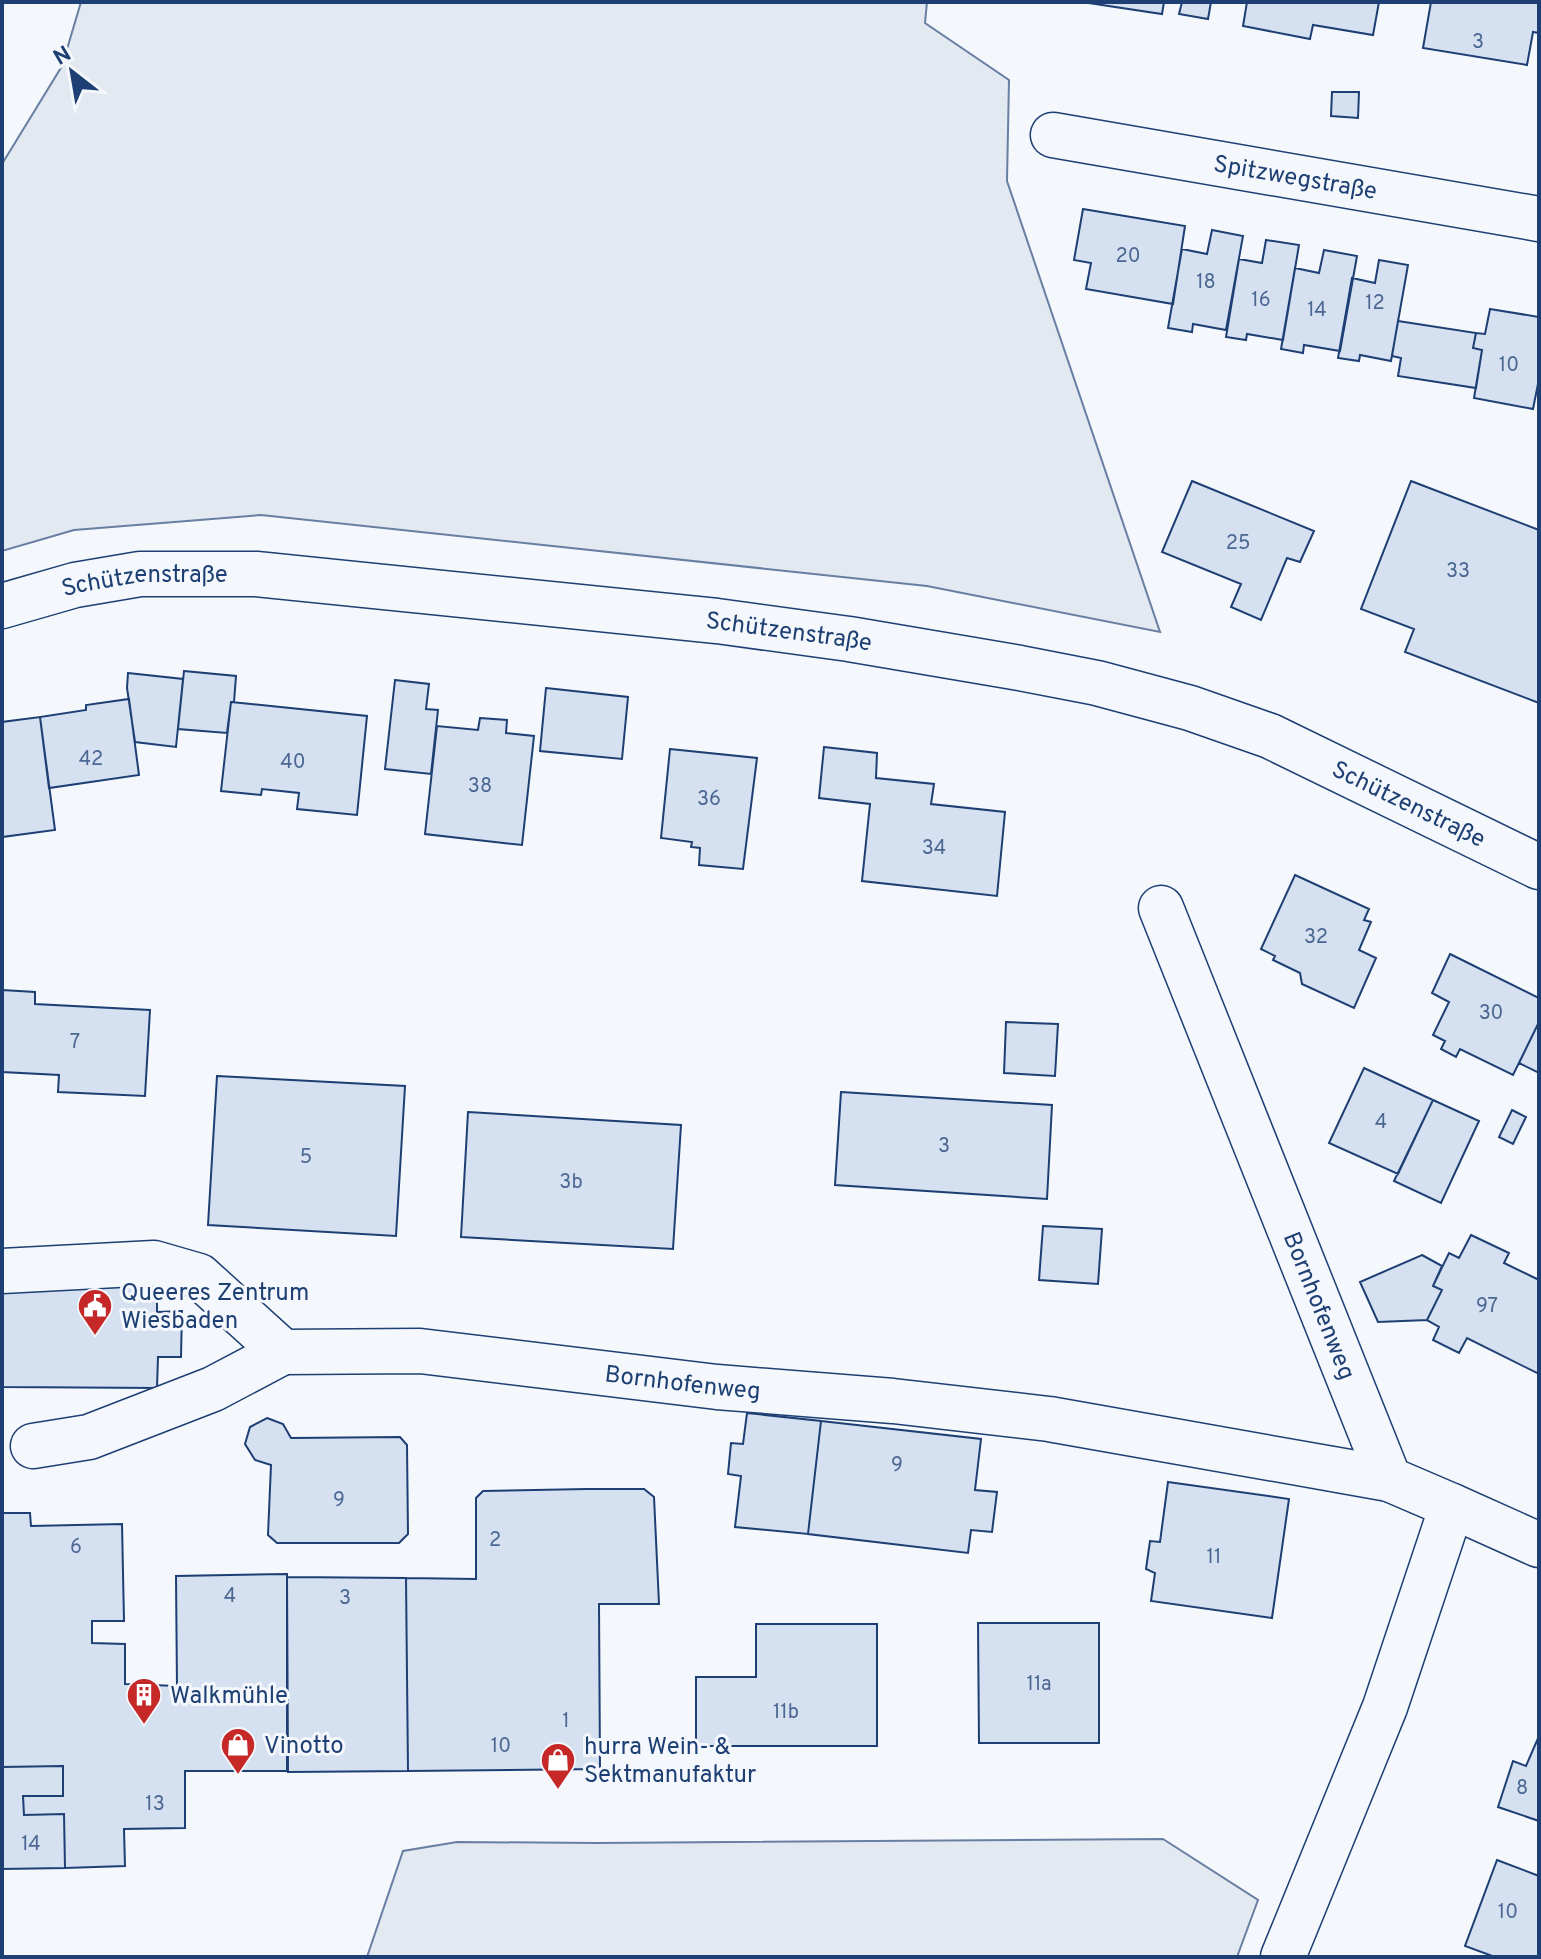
<svg xmlns="http://www.w3.org/2000/svg" width="1541" height="1959" font-family="Overpass,sans-serif">
<style>
.green{fill:#e3e9f0;stroke:#687fa3;stroke-width:2}
.building{fill:#d5e0f0;stroke:#1d3f73;stroke-width:2}
.lines{fill:none;stroke-linecap:round;stroke-linejoin:round}
.minor-casing{stroke:#1d3f73;stroke-width:47}
.major-casing{stroke:#1d3f73;stroke-width:47}
.minor{stroke:#f4f7fb;stroke-width:44}
.major{stroke:#f4f7fb;stroke-width:44}
.labels{text-anchor:middle;stroke-width:6;stroke-linejoin:round;paint-order:stroke}
.number-label{font-size:20px;fill:#4b6792}
.street-label{font-size:24px;fill:#1d3f73;stroke:#f4f7fb}
.poi-label{font-size:24px;fill:#1d3f73;stroke:#f4f7fb;text-anchor:start}
</style>
<rect width="100%" height="100%" fill="#f4f7fb"/>
<path class="green" d="M 81,2 L 927,2 L 925,23 L 1009,80 L 1007,181 L 1160,632 L 927,586 L 261,515 L 74,530 L 2,551 L 2,164 L 62,66 Z
M 1163,1839 L 1258,1900 L 1237,1957 L 367,1957 L 403,1851 L 457,1842 L 598,1843 Z"/>
<path class="building" d="M 1082,2 L 1164,2 L 1162,14 Z
M 1182,2 L 1211,2 L 1208,19 L 1179,14 Z
M 1247,2 L 1379,2 L 1373,35 L 1313,25 L 1310,39 L 1243,26 Z
M 1431,2 L 1539,2 L 1539,33 L 1533,32 L 1527,65 L 1423,48 Z
M 1332,92 L 1359,92 L 1358,118 L 1331,116 Z
M 1083,209 L 1185,226 L 1173,304 L 1086,289 L 1091,263 L 1074,260 Z
M 1212,230 L 1243,236 L 1226,330 L 1193,324 L 1192,332 L 1168,328 L 1182,249 L 1207,254 Z
M 1266,240 L 1299,245 L 1283,340 L 1247,334 L 1246,340 L 1226,337 L 1239,259 L 1262,263 Z
M 1324,250 L 1357,256 L 1340,351 L 1304,345 L 1303,353 L 1281,349 L 1295,268 L 1319,273 Z
M 1379,260 L 1408,265 L 1391,361 L 1360,355 L 1359,361 L 1338,358 L 1352,278 L 1375,283 Z
M 1490,309 L 1539,317 L 1539,379 L 1533,409 L 1474,398 L 1482,350 L 1473,348 L 1476,333 L 1485,334 Z
M 1398,321 L 1476,333 L 1473,348 L 1482,350 L 1476,388 L 1398,376 L 1401,358 L 1392,356 Z
M 1192,481 L 1314,531 L 1300,562 L 1287,558 L 1261,620 L 1231,607 L 1241,584 L 1162,552 Z
M 1411,481 L 1539,530 L 1539,703 L 1405,652 L 1414,629 L 1361,609 Z
M 184,671 L 236,676 L 234,702 L 231,702 L 227,733 L 178,729 Z
M 128,673 L 183,679 L 176,747 L 135,742 L 127,688 Z
M 395,680 L 429,684 L 426,709 L 438,710 L 431,774 L 385,769 Z
M 546,688 L 628,697 L 622,759 L 540,751 Z
M 129,699 L 139,775 L 49,788 L 40,717 L 86,710 L 86,705 Z
M 231,702 L 367,716 L 357,815 L 297,809 L 299,793 L 262,789 L 261,795 L 221,791 Z
M 40,717 L 55,830 L 2,837 L 2,722 Z
M 480,718 L 507,720 L 506,733 L 534,736 L 522,845 L 425,834 L 437,726 L 478,730 Z
M 824,747 L 877,753 L 876,778 L 934,784 L 931,804 L 1005,812 L 997,896 L 862,881 L 870,804 L 819,798 Z
M 670,749 L 757,758 L 743,869 L 699,865 L 700,848 L 691,847 L 692,842 L 661,838 Z
M 1295,875 L 1369,909 L 1364,920 L 1371,922 L 1359,950 L 1376,958 L 1354,1008 L 1302,984 L 1300,973 L 1273,960 L 1275,956 L 1261,949 Z
M 1450,954 L 1539,998 L 1539,1022 L 1513,1075 L 1460,1049 L 1456,1057 L 1441,1049 L 1445,1041 L 1433,1035 L 1449,1002 L 1432,993 Z
M 2,990 L 35,992 L 35,1004 L 150,1010 L 145,1096 L 58,1092 L 59,1075 L 2,1072 Z
M 1006,1022 L 1058,1024 L 1055,1076 L 1004,1073 Z
M 1539,1022 L 1539,1073 L 1519,1063 Z
M 1364,1068 L 1433,1100 L 1398,1174 L 1329,1143 Z
M 217,1076 L 405,1086 L 396,1236 L 208,1225 Z
M 841,1092 L 1052,1105 L 1047,1199 L 835,1185 Z
M 1433,1100 L 1479,1121 L 1441,1203 L 1394,1181 Z
M 1512,1110 L 1526,1117 L 1513,1144 L 1499,1137 Z
M 468,1112 L 681,1125 L 673,1249 L 461,1237 Z
M 1043,1226 L 1102,1229 L 1098,1284 L 1039,1280 Z
M 1471,1235 L 1509,1253 L 1504,1263 L 1539,1280 L 1539,1374 L 1467,1338 L 1459,1353 L 1433,1340 L 1439,1327 L 1427,1320 L 1442,1290 L 1433,1286 L 1449,1253 L 1459,1258 Z
M 1422,1255 L 1442,1266 L 1433,1286 L 1442,1290 L 1427,1320 L 1378,1322 L 1360,1282 Z
M 2,1285 L 157,1285 L 157,1312 L 182,1311 L 181,1357 L 158,1357 L 157,1388 L 2,1387 Z
M 747,1413 L 821,1421 L 808,1534 L 735,1527 L 741,1476 L 728,1474 L 731,1443 L 743,1444 Z
M 267,1418 L 283,1424 L 291,1438 L 400,1437 L 407,1445 L 408,1534 L 399,1543 L 277,1543 L 268,1535 L 271,1465 L 255,1460 L 245,1444 L 250,1427 Z
M 821,1421 L 981,1439 L 975,1490 L 997,1492 L 992,1532 L 971,1530 L 968,1553 L 808,1534 Z
M 1168,1482 L 1289,1499 L 1272,1618 L 1151,1601 L 1155,1573 L 1146,1569 L 1150,1541 L 1160,1542 Z
M 587,1489 L 644,1489 L 654,1497 L 659,1604 L 599,1604 L 600,1769 L 408,1771 L 406,1578 L 476,1579 L 476,1498 L 483,1491 Z
M 2,1513 L 30,1513 L 31,1526 L 122,1524 L 124,1621 L 92,1621 L 92,1643 L 125,1644 L 125,1684 L 177,1686 L 176,1576 L 287,1574 L 287,1771 L 185,1771 L 185,1828 L 124,1829 L 125,1866 L 65,1868 L 64,1814 L 24,1815 L 23,1796 L 63,1796 L 63,1766 L 2,1767 Z
M 287,1577 L 406,1578 L 408,1771 L 288,1772 Z
M 978,1623 L 1099,1623 L 1099,1743 L 979,1743 Z
M 756,1624 L 877,1624 L 877,1746 L 696,1746 L 696,1677 L 756,1677 Z
M 1539,1736 L 1539,1821 L 1498,1807 L 1513,1761 L 1526,1766 Z
M 63,1766 L 63,1796 L 23,1796 L 24,1815 L 64,1814 L 65,1868 L 2,1869 L 2,1767 Z
M 1497,1860 L 1539,1876 L 1539,1957 L 1495,1957 L 1465,1946 Z"/>
<g class="lines">
<defs>
<g id="minor">
<path id="s1" d="M 1053,135 L 1539,219"/>
<path id="s2" d="M 1161,908 L 1389,1479 L 1452,1506 L 1385,1707 L 1283,1957"/>
<path id="s3" d="M 2,1271 L 154,1263 L 199,1276 L 283,1352 L 420,1351 L 717,1387 L 893,1401 L 1049,1419 L 1389,1479"/>
<path d="M 33,1446 L 89,1437 L 213,1389 L 283,1352"/>
<path d="M 1452,1506 L 1539,1545"/>
</g>
<g id="major">
<path id="s4" d="M 2,606 L 75,585 L 140,574 L 256,574 L 717,621 L 849,639 L 1020,668 L 1097,683 L 1190,708 L 1270,736 L 1539,867"/>
</g>
</defs>
<use href="#minor" class="minor-casing"/>
<use href="#major" class="major-casing"/>
<use href="#minor" class="minor"/>
<use href="#major" class="major"/>
</g>
<defs>
<symbol id="civic-pin" viewBox="-11 -11 22 30"><path d="M0 17L-7.5 6A9.5 9.5 0 1 1 7.5 6Z" fill="#c62828" stroke="#f4f7fb"/><path d="M-.6-6.5H3V-4.5H.6V-3L4-1V1h2V6H-6V1h2V-1L-.6-3ZM-1.2 2.5V6h2.4V2.5Z" fill="#fff"/></symbol>
<symbol id="building-pin" viewBox="-11 -11 22 30"><path d="M0 17L-7.5 6A9.5 9.5 0 1 1 7.5 6Z" fill="#c62828" stroke="#f4f7fb"/><path d="M-4-6H4V6H1V3H-1V6H-4ZM-2.5-4.3h1.7v1.8h-1.7ZM.8-4.3h1.7v1.8H.8ZM-2.5-1h1.7V.8h-1.7ZM.8-1h1.7V.8H.8Z" fill="#fff"/></symbol>
<symbol id="shop-pin" viewBox="-11 -11 22 30"><path d="M0 17L-7.5 6A9.5 9.5 0 1 1 7.5 6Z" fill="#c62828" stroke="#f4f7fb"/><path d="M-5-2.5h2.3a2.7 3.5 0 0 1 5.4 0H5L5.5 6h-11ZM-1.5-2.5h3a1.5 2.3 0 0 0-3 0Z" fill="#fff"/></symbol>
</defs>
<g fill-rule="evenodd">
<use href="#civic-pin" x="75" y="1286" width="40" height="54"/>
<use href="#building-pin" x="124" y="1675" width="40" height="54"/>
<use href="#shop-pin" x="218" y="1725" width="40" height="54"/>
<use href="#shop-pin" x="538" y="1740" width="40" height="54"/>
</g>
<g class="labels">
<g class="number-label">
<text x="1478" y="48">3</text>
<text x="1128" y="262">20</text>
<text x="1206" y="288">18</text>
<text x="1261" y="306">16</text>
<text x="1375" y="309">12</text>
<text x="1317" y="316">14</text>
<text x="1509" y="371">10</text>
<text x="1238" y="549">25</text>
<text x="1458" y="577">33</text>
<text x="91" y="765">42</text>
<text x="293" y="768">40</text>
<text x="480" y="792">38</text>
<text x="709" y="805">36</text>
<text x="934" y="854">34</text>
<text x="1316" y="943">32</text>
<text x="1491" y="1019">30</text>
<text x="75" y="1048">7</text>
<text x="1381" y="1128">4</text>
<text x="944" y="1152">3</text>
<text x="306" y="1163">5</text>
<text x="571" y="1188">3b</text>
<text x="1487" y="1312">97</text>
<text x="897" y="1471">9</text>
<text x="339" y="1506">9</text>
<text x="495" y="1546">2</text>
<text x="76" y="1553">6</text>
<text x="1214" y="1563">11</text>
<text x="230" y="1602">4</text>
<text x="345" y="1604">3</text>
<text x="1039" y="1690">11a</text>
<text x="786" y="1718">11b</text>
<text x="566" y="1727">1</text>
<text x="501" y="1752">10</text>
<text x="1522" y="1794">8</text>
<text x="155" y="1810">13</text>
<text x="31" y="1850">14</text>
<text x="1508" y="1918">10</text>
</g>
<g class="street-label">
<text dy="8" stroke="none"><textPath href="#s1" startOffset="246">Spitzwegstraße</textPath></text>
<text dy="8" stroke="none"><textPath href="#s4" startOffset="146">Schützenstraße</textPath></text>
<text dy="8" stroke="none"><textPath href="#s4" startOffset="794">Schützenstraße</textPath></text>
<text dy="8" stroke="none"><textPath href="#s4" startOffset="1442">Schützenstraße</textPath></text>
<text dy="8" stroke="none"><textPath href="#s2" startOffset="428">Bornhofenweg</textPath></text>
<text dy="8" stroke="none"><textPath href="#s3" startOffset="714">Bornhofenweg</textPath></text>
</g>
<g class="poi-label">
<text x="121" y="1300">Queeres Zentrum<tspan x="121" dy="28">Wiesbaden</tspan></text>
<text x="170" y="1703">Walkmühle</text>
<text x="264" y="1753">Vinotto</text>
<text x="584" y="1754">hurra Wein- &amp;<tspan x="584" dy="28">Sektmanufaktur</tspan></text>
</g>
</g>
<rect width="1541" height="1959" fill="none" stroke="#1d3f73" stroke-width="8"/>
<g transform="translate(72 72) rotate(329)" stroke="#f4f7fb" stroke-width="6" paint-order="stroke">
<path d="M0-6L14 30L0 20L-14 30Z" fill="#1d3f73"/>
<text y="-12" font-size="22" font-weight="bold" text-anchor="middle" fill="#1d3f73">N</text>
</g>
</svg>
